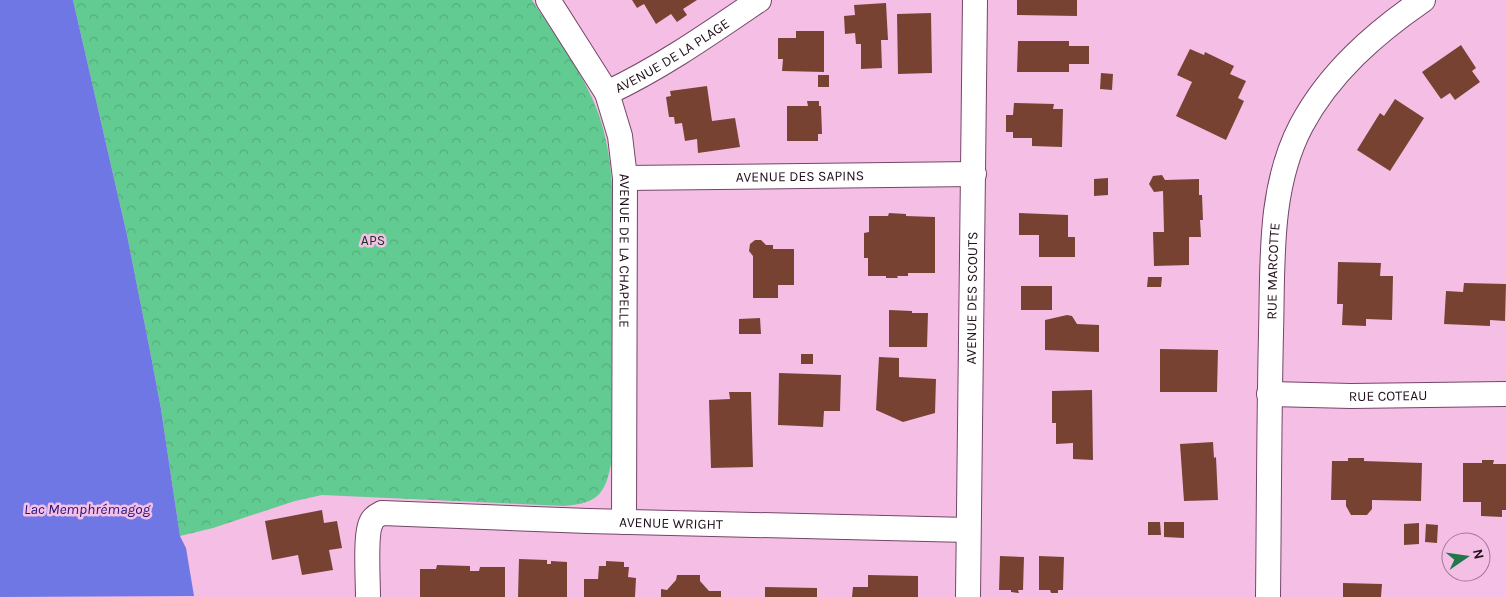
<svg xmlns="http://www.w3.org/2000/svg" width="1506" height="597" font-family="Karla,sans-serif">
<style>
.park{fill:url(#park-crowns)}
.water{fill:#6e77e3}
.building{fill:#784233}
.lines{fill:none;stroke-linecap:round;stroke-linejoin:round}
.street-casing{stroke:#744668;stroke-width:26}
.street{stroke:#fff;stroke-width:24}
.labels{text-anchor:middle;stroke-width:5;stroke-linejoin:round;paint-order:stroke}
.street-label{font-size:14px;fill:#210f1c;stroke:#f5bfe5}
.park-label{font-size:14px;fill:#1b3224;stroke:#f5bfe5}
.water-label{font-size:15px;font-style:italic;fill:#201375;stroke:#f5bfe5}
</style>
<defs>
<pattern id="park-crowns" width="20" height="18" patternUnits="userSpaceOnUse" patternTransform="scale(1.25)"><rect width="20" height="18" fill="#62cb91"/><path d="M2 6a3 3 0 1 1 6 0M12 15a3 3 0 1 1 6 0" fill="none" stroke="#55ad7c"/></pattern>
</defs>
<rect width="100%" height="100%" fill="#f5bfe5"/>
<path class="park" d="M 73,0 L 532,0 C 556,37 584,73 599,115 C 617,168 613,226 612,281 C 612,342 611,403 611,464 C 605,495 597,503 565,506 L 322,495 L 295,501 L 213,528 L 180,536 L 161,409 L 151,356 L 127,235 Z"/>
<path class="water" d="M 0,0 L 73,0 L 127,235 L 151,356 L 161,409 L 180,536 L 186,548 L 194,596 L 0,597 Z"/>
<path class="building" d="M 632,0 L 697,0 L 683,9 L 687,15 L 677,22 L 671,14 L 656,24 L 644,4 L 637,8 Z
M 1017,0 L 1077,0 L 1077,16 L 1017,15 Z
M 886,3 L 888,40 L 881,40 L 882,68 L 861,69 L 861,44 L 856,44 L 855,33 L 845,34 L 844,16 L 855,15 L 854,5 Z
M 931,13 L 932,73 L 898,74 L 897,14 Z
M 796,31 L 824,31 L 824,72 L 782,71 L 783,59 L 778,59 L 778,38 L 796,38 Z
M 1018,41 L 1069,41 L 1069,46 L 1089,46 L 1089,64 L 1069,64 L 1069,72 L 1017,72 Z
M 1461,45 L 1476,68 L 1472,71 L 1480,82 L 1455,100 L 1450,93 L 1441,99 L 1422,72 Z
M 1190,49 L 1204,55 L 1205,52 L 1234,66 L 1230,74 L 1246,81 L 1238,98 L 1244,101 L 1226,140 L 1176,116 L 1192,82 L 1177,75 Z
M 1101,73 L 1113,74 L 1112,90 L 1100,89 Z
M 818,75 L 829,75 L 829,87 L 818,87 Z
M 707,86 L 712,121 L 735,118 L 740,147 L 698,153 L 697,139 L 685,141 L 682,123 L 675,124 L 674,117 L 669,117 L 666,97 L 671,96 L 670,91 Z
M 1395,99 L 1424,118 L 1390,171 L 1357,150 L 1380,113 L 1384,116 Z
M 807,101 L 819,101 L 819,106 L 821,106 L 822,134 L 818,134 L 818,141 L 787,141 L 787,106 L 808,106 Z
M 1014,103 L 1054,104 L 1053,109 L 1063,109 L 1062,147 L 1032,146 L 1032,138 L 1013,138 L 1013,132 L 1006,132 L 1006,115 L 1013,115 Z
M 1162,175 L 1165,180 L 1199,179 L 1199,195 L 1202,195 L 1203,220 L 1200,220 L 1201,237 L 1189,237 L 1189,265 L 1154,266 L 1153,232 L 1164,232 L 1163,191 L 1154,192 L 1149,184 L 1153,176 Z
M 1108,178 L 1108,195 L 1094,196 L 1094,179 Z
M 889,213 L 906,214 L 906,216 L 935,217 L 935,273 L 908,273 L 908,276 L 897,276 L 898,278 L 886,278 L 886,276 L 868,276 L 868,258 L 864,258 L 864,233 L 869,232 L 869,216 L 888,216 Z
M 1019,213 L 1068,215 L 1068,237 L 1075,237 L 1075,257 L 1039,257 L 1039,235 L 1019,235 Z
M 755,240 L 761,240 L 766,245 L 773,245 L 773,249 L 794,249 L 794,285 L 778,285 L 778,298 L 753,298 L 753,256 L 749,251 L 750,244 Z
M 1338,262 L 1381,263 L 1380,276 L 1393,276 L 1392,320 L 1366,319 L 1366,326 L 1342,325 L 1343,304 L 1337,304 Z
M 1148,277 L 1162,277 L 1161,287 L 1147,287 Z
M 1464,283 L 1506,284 L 1505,321 L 1490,320 L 1490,326 L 1444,324 L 1446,291 L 1463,292 Z
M 1021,286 L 1052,286 L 1052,310 L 1021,310 Z
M 889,310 L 912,311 L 912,313 L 928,313 L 927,347 L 889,347 Z
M 1067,315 L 1072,316 L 1077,324 L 1099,325 L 1099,352 L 1045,350 L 1045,320 Z
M 760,318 L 761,334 L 739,334 L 739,319 Z
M 1160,349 L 1218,350 L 1217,392 L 1160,392 Z
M 801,354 L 813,354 L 813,364 L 801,364 Z
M 879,357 L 899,358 L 899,377 L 936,379 L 935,413 L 903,422 L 876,410 Z
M 779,373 L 841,375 L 840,411 L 824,411 L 823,427 L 778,425 Z
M 1092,390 L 1093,460 L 1073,459 L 1073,443 L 1056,444 L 1056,423 L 1052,423 L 1052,391 Z
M 729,392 L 751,392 L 753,467 L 711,468 L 709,400 L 730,399 Z
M 1213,442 L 1214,458 L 1216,457 L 1218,500 L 1184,501 L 1180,444 Z
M 1348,458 L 1364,458 L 1364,461 L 1422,463 L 1421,501 L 1372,500 L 1372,509 L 1367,515 L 1351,515 L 1346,506 L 1346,500 L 1331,500 L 1332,461 L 1348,461 Z
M 1482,460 L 1494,460 L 1493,464 L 1506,464 L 1506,510 L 1502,510 L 1502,517 L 1481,516 L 1481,502 L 1463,502 L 1463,463 L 1482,463 Z
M 322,510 L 324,523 L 337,521 L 342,548 L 329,550 L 333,570 L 302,575 L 298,555 L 272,560 L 265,521 Z
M 1148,522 L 1160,522 L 1161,535 L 1148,535 Z
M 1164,522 L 1184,522 L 1184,538 L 1164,537 Z
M 1419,523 L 1419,544 L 1404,545 L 1404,524 Z
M 1426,524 L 1438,525 L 1437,543 L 1425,542 Z
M 1000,556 L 1024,557 L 1023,590 L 1018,590 L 1019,593 L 1011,592 L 1011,590 L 999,590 Z
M 1039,556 L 1064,557 L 1063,590 L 1058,590 L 1058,593 L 1051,593 L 1050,590 L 1039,590 Z
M 519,559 L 547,560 L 547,564 L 551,564 L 551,561 L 567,562 L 567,597 L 518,597 Z
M 606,561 L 624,562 L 624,567 L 629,567 L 628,577 L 636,578 L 635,597 L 584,597 L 584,579 L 598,579 L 599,566 L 606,566 Z
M 437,565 L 470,566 L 470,571 L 479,571 L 480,567 L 505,567 L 505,597 L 420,597 L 420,569 L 436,569 Z
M 677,575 L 700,575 L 700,581 L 709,591 L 721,591 L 721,597 L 661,597 L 661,589 L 667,590 L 676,580 Z
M 868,575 L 918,576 L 918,597 L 852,597 L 853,587 L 868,587 Z
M 1343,583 L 1382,584 L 1381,597 L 1343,597 Z
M 765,587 L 817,588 L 817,597 L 765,597 Z"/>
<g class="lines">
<defs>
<g id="street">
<path id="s1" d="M 548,0 L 607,93 L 620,136 L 625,178 L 624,522"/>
<path id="s2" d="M 607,93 C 662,67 709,34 759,0"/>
<path id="s3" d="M 625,178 L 974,174"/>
<path id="s4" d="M 1269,394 L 1351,396 L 1506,394"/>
<path id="s5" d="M 368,597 C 368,581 365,534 371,523 C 373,517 378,515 382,513 L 588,521 L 968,530"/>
<path id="s6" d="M 968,597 L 975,0"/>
<path id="s7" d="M 1268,597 C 1269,509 1269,421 1271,333 C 1273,264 1268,189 1301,126 C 1329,73 1375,33 1423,0"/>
</g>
</defs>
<use href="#street" class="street-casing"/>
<use href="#street" class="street"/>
</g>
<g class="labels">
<g class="street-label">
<text dy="5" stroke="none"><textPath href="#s2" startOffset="75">AVENUE DE LA PLAGE</textPath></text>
<text dy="5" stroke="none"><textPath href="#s3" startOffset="175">AVENUE DES SAPINS</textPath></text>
<text dy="5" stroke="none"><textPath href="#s1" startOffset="270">AVENUE DE LA CHAPELLE</textPath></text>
<text dy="5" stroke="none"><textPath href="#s7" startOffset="326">RUE MARCOTTE</textPath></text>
<text dy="5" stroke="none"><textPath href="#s6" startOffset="299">AVENUE DES SCOUTS</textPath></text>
<text dy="5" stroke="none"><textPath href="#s4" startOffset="119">RUE COTEAU</textPath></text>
<text dy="5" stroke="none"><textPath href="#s5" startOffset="379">AVENUE WRIGHT</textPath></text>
</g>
<g class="park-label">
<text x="373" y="245">APS</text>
</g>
<g class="water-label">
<text x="87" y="514">Lac Memphrémagog</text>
</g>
</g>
<g transform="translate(1466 557) rotate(77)"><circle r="24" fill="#f5bfe5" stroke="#a07995"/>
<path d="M0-4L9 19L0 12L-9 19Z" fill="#1f784c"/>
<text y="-8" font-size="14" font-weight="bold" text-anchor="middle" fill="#210f1c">N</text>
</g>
</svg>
